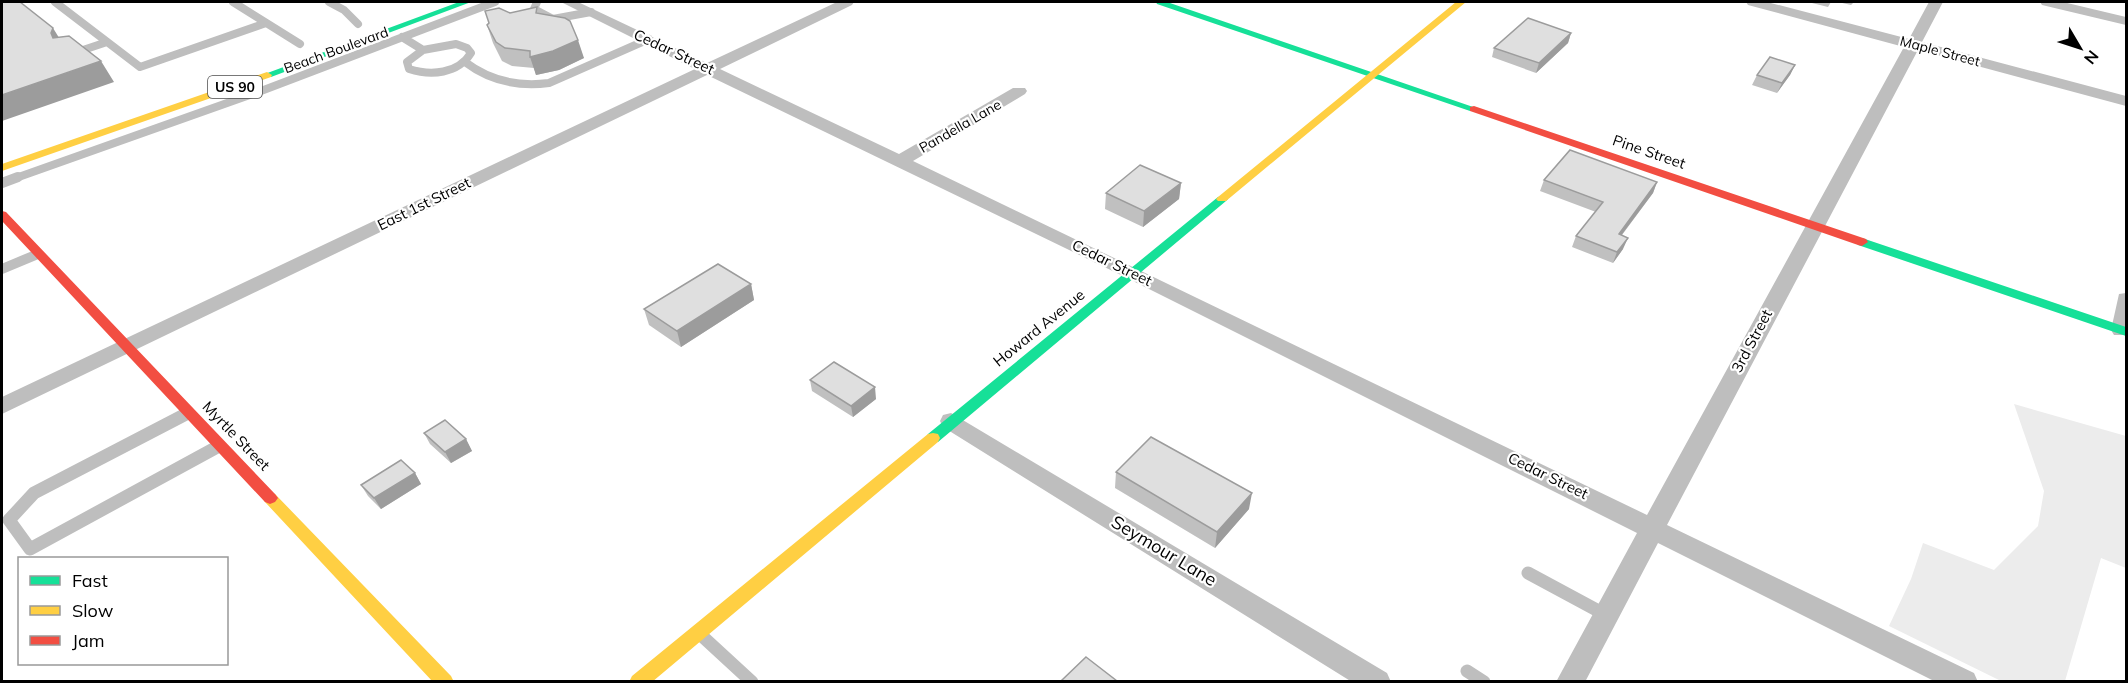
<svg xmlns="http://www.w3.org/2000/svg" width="2128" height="683" font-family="Mulish,sans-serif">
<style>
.green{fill:#ececec}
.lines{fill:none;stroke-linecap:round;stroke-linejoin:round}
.lane-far2{stroke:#bebebe;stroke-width:8}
.lane-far1{stroke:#bebebe;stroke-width:10}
.lane{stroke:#bebebe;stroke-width:13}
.street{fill:#bebebe;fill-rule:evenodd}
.fast{fill:#16e098;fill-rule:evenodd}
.slow{fill:#ffcf43;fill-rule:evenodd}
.jam{fill:#f24e42;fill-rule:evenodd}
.wall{fill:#c0c0c0}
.shaded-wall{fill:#9c9c9c}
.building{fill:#dfdfdf;stroke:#9c9c9c;stroke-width:1.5}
.labels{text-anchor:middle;stroke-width:4.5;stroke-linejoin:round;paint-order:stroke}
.far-street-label{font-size:14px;fill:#000;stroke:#fff}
.shield{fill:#fff;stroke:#4c4c4c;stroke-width:1.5}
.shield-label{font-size:14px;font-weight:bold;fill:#000}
.street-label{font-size:15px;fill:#000;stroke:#fff}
.near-street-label{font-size:18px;fill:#000;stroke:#fff}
</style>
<rect width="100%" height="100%" fill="#fff"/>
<path class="green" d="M 2014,404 L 2126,436 L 2126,568 L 2101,558 L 2065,681 L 2001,681 L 1889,626 L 1911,579 L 1923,543 L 1994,570 L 2038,526 L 2044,491 Z"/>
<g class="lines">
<path class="lane-far2" d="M 55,2 L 140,67 L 266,23
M 233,2 L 300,44
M 329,2 L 344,10 L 358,24
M 537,2 L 534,9 L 553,19 L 591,12
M 402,37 L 423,50
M 456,44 L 467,48 L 471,53 C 458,74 431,76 409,69 L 407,62 L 423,50 Z
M 74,53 L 107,42
M 465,62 C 490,81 518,87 549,83 L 649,39
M 13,179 L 261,91 L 495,2"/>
<path class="lane-far1" d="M 2,183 L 18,177
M 2,269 L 38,254"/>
<path class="lane" d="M 188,413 L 34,493 L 9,520 L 30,549 L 219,446
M 1528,573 L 1606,615
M 702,636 L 752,682
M 1467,671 L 1484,682"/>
<path class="street" d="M 561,2 L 578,2 L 707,63 L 837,2 L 854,2 L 852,5 L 720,69 L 899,154 L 1013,88 L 1025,88 L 1027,91 L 1025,94 L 913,161 L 1647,515 L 1904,47 L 1748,5 L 1746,2 L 1767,2 L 1909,39 L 1929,2 L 1943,2 L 1922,42 L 2126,96 L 2126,106 L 1918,50 L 1667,525 L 1974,673 L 1978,682 L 1936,682 L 1658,543 L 1585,682 L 1556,682 L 1637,533 L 1125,277 L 707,75 L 2,414 L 2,397 L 695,69 Z
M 2040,2 L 2063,2 L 2126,17 L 2126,25 L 2042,5 Z
M 2126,293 L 2126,335 L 2114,335 L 2111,330 L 2119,294 Z
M 951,413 L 1387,673 L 1391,682 L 1352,682 L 943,427 L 940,421 L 943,415 Z"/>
<path class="fast" d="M 459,2 L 471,2 L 271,77 L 263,77 L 262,75 Z
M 1156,2 L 1167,2 L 1479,109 L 1478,111 L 1470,111 L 1157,4 Z
M 1222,196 L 1228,199 L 1226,201 L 938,442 L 928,442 L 926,438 L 928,434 L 1218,197 Z
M 1862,238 L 2126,327 L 2126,336 L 1858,245 L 1856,242 Z"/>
<path class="slow" d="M 1456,2 L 1466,2 L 1226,201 L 1218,201 L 1216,199 L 1218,197 Z
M 267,72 L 272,75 L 271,77 L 2,171 L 2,164 Z
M 933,433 L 938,434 L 940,438 L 938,442 L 652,682 L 629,682 L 632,676 L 928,434 Z
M 270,492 L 275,494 L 451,676 L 454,682 L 433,682 L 265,502 L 262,498 L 265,494 Z"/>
<path class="jam" d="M 1474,106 L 1866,239 L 1868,242 L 1862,246 L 1858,245 L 1470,111 L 1470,107 Z
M 2,211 L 6,212 L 275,494 L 278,498 L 275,502 L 270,504 L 265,502 L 2,221 Z"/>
</g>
<path class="wall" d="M 1808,2 L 1831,2 L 1828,7 Z
M 1838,2 L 1854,2 L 1851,5 Z
M 510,13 L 539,14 L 584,58 L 559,70 L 536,75 L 534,68 L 512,66 L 502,61 L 493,43 L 487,25 Z
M 1571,33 L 1568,43 L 1536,73 L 1492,57 L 1494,48 Z
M 1795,65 L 1790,75 L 1777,93 L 1752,85 L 1757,75 Z
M 1544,180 L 1657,182 L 1653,193 L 1622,235 L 1623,249 L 1613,263 L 1572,247 L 1576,236 L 1596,212 L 1540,191 Z
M 1181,183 L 1179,199 L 1143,227 L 1105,209 L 1106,193 Z
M 751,284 L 754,300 L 681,347 L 649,325 L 644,309 Z
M 810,380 L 876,399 L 853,417 L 812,391 Z
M 424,433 L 466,439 L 472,451 L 451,463 L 430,444 Z
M 1116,472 L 1249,509 L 1215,548 L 1115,488 Z
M 415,473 L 421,484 L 381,509 L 368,496 L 361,485 Z"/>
<path class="shaded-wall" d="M 53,28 L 66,49 L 53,38 L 51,33 Z
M 1571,33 L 1568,43 L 1536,73 L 1539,63 Z
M 578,40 L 584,58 L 559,70 L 536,75 L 530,57 Z
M 101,61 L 114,82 L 2,121 L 2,95 Z
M 1795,65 L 1790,75 L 1777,93 L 1782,83 Z
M 1657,182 L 1653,193 L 1614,245 L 1619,234 Z
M 1181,183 L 1179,199 L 1143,227 L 1144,211 Z
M 1628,238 L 1623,249 L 1613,263 L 1617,252 Z
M 751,284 L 754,300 L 681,347 L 677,331 Z
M 875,387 L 876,399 L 853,417 L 851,406 Z
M 466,439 L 472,451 L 451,463 L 445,452 Z
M 415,473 L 421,484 L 381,509 L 374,498 Z
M 1252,493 L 1249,509 L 1215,548 L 1217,532 Z"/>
<path class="building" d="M 2,2 L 20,2 L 53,28 L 51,33 L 53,38 L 69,36 L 101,61 L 2,95 Z
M 537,7 L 536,13 L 565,18 L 570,21 L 578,40 L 553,51 L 530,57 L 530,51 L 505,48 L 496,42 L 487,25 L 489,23 L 485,11 L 499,8 L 510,13 Z
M 1528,18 L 1571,33 L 1539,63 L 1494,48 Z
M 1770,57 L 1795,65 L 1782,83 L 1757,75 Z
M 1570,150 L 1657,182 L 1619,234 L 1628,238 L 1617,252 L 1576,236 L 1603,202 L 1544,180 Z
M 1140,165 L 1181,183 L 1144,211 L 1106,193 Z
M 718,264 L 751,284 L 677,331 L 644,309 Z
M 834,362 L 875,387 L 851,406 L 810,380 Z
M 445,420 L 466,439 L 445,452 L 424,433 Z
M 1151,437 L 1252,493 L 1217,532 L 1116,472 Z
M 401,460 L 415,473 L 374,498 L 361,485 Z
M 1086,657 L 1117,681 L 1061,681 Z"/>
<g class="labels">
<g class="far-street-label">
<text transform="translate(336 50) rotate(-20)" y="5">Beach Boulevard</text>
<text transform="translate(1940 51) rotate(15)" y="5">Maple Street</text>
<text transform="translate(960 126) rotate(-30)" y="5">Pandella Lane</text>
</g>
<rect class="shield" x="208" y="76" width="54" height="22" rx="4.5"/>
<g class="shield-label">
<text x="235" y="92">US 90</text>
</g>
<g class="street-label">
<text transform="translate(674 52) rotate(25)" y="5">Cedar Street</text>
<text transform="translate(1649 152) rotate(19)" y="5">Pine Street</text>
<text transform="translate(424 204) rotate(-26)" y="5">East 1st Street</text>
<text transform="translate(1112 263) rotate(26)" y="5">Cedar Street</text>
<text transform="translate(1039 328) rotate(-39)" y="5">Howard Avenue</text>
<text transform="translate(1752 341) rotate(-62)" y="5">3rd Street</text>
<text transform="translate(236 436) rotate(46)" y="5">Myrtle Street</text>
<text transform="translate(1548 476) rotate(26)" y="5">Cedar Street</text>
</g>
<g class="near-street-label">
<text transform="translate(1164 551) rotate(31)" y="6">Seymour Lane</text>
</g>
</g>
<rect width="2128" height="683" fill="none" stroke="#000000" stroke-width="6"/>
<rect x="18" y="557" width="210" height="108" fill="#ffffff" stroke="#999999" stroke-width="1.5"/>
<rect x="30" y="576" width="30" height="9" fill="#16e098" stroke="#999999" stroke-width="1.5"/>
<text x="72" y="587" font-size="18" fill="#000000">Fast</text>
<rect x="30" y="606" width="30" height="9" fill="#ffcf43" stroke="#999999" stroke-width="1.5"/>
<text x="72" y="617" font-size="18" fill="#000000">Slow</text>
<rect x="30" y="636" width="30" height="9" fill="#f24e42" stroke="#999999" stroke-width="1.5"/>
<text x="72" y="647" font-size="18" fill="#000000">Jam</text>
<g transform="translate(2080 48) rotate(129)" stroke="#ffffff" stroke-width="4.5" paint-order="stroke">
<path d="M0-4.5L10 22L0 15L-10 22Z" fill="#000000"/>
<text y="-9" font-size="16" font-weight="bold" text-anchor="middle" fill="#000000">N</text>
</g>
</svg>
